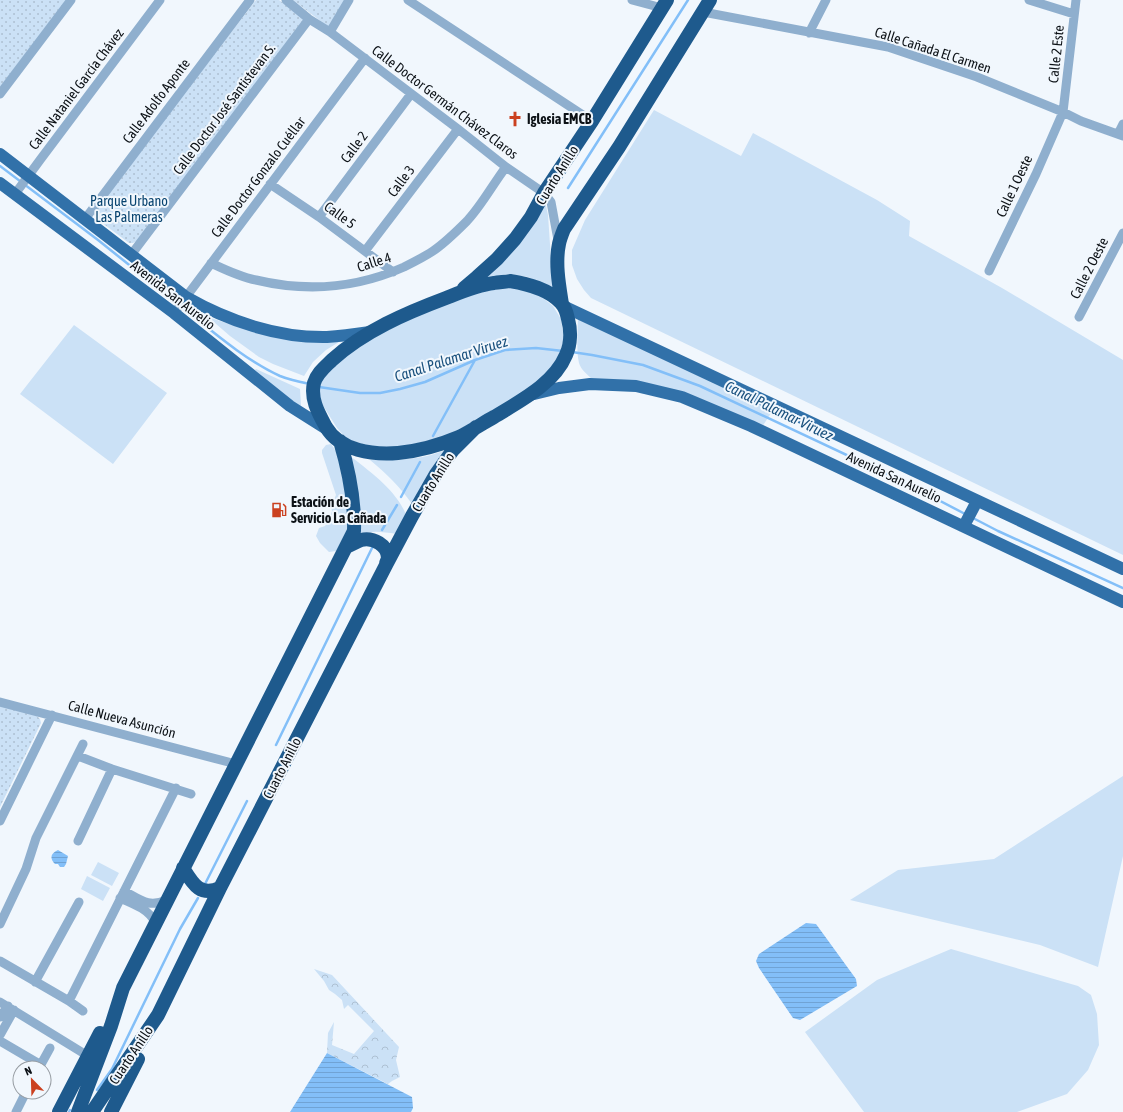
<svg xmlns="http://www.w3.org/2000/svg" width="1123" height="1112" font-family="'Asap Condensed',sans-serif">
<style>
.green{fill:#cbe1f6}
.forest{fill:url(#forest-crowns)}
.park{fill:url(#park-dots)}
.water{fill:url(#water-rules)}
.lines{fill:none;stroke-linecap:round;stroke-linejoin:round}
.stream{stroke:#83bff8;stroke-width:2.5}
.minor{stroke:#8fafce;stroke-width:9}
.major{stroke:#3171a9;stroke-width:12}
.highway{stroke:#1e5a8d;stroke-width:14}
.labels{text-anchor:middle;stroke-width:4;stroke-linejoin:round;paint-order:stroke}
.street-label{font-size:14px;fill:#0c1116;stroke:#f1f7fd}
.poi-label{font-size:14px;font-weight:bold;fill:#0c1116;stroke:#f1f7fd;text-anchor:start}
.park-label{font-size:14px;fill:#07436f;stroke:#f1f7fd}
.water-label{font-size:15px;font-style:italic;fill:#19507d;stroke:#f1f7fd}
</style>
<defs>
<pattern id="forest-crowns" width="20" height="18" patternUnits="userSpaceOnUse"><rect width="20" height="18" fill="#cbe1f6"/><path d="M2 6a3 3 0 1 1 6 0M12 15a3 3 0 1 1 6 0" fill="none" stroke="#adc0d2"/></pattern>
<pattern id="park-dots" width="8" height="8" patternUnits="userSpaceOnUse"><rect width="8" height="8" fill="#cbe1f6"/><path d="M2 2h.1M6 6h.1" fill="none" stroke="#adc0d2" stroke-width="1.8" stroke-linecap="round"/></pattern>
<pattern id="water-rules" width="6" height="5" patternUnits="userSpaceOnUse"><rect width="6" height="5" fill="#83bff8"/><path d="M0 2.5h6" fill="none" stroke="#70a3d4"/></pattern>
</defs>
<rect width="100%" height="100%" fill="#f1f7fd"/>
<path class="green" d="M 654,110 L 741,156 L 753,133 L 877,200 L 910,221 L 909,236 L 1002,288 L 1123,360 L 1123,555 L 591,298 L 584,290 L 577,279 L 572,265 L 572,250 L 585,220 Z
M 545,201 L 548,215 L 553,288 L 528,277 L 510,274 L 484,278 Z
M 505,285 L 539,295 L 553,306 L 561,319 L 564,339 L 556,364 L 539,381 L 505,406 L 446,436 L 398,448 L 375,448 L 347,439 L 337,428 L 322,404 L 317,393 L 322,378 L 348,354 L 399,321 L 480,292 Z
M 208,317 C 251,332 293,341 339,342 L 326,350 L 313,362 L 304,376 L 273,364 L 259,357 L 230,336 Z
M 578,318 L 773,410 L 762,427 L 683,392 L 593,380 C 588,375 581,370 579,363 C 576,351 578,330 578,318 Z
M 74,325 L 167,393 L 113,464 L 20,394 Z
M 256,369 L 300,389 L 301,405 L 300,407 L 254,371 Z
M 331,444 L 338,454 L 350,518 L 349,532 L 336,551 L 329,552 L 320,543 L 316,536 L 319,528 L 325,526 L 330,518 L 332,511 L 331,506 L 336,495 L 322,453 L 322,450 L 326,445 Z
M 449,449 L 412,504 C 400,487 386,473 370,460 C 390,460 411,460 431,455 C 437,453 443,451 449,449 Z
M 349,455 C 370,472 397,490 407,517 L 397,534 C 381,532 373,530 358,535 Z
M 1123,776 L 1123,856 L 1098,967 L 1040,945 L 850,900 L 898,870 L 994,859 Z
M 98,862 L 119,873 L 112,886 L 91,875 Z
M 87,876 L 110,888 L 103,901 L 81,889 Z
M 951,949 L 1078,986 L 1091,995 L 1097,1014 L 1099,1045 L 1088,1070 L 1067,1094 L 1017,1112 L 864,1112 L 805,1032 L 877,980 Z"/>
<path class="forest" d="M 314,969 L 332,975 L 399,1047 L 396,1060 L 400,1077 L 392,1081 L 388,1084 L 327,1053 L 328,1033 L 334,1022 L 332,1045 L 354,1054 L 374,1031 L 348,1005 L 344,1009 L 342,1000 L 335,994 L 329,990 L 324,981 Z"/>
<path class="park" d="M 0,0 L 66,0 L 0,87 Z
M 256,0 L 279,0 L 301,16 L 303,18 L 303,20 L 137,241 L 133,243 L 129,243 L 97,219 L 94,215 L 95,210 Z
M 293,0 L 346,0 L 330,26 L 327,26 Z
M 0,705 L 36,715 L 40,719 L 41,723 L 0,807 Z"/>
<path class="water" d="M 58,850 L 68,856 L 66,864 L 64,867 L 60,867 L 58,864 L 55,864 C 49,858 51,853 58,850 Z
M 806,923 L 816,924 L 856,979 L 857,986 L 800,1020 L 793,1018 L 759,968 L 756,961 L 759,954 Z
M 327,1053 L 412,1097 L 413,1108 L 411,1112 L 290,1112 Z"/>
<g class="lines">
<path class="stream" d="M 0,166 L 98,240 L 178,304
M 568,188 L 688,0
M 182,307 C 212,331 245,360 280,376 C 290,380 300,382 310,384
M 572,352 L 592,355 L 643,365 L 700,386 L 904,482 L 967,515
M 319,387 L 360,393 L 380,393 L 400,389 L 425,382 L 475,360 L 505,350 L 536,348 L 563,351
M 433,436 L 475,360
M 401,497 L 420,462
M 973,518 L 998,531 L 1123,588
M 382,530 L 397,505
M 276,745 L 372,548
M 205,884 L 247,801
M 97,1090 L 112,1069 L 180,929 L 198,898
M 69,1112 L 70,1110"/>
<path class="minor" d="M 286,0 L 309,19 L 330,32 L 458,129 L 506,167 L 544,193 L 551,202 L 558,240
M 408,0 L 592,121
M 632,0 L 662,8
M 1029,0 L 1074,14
M 703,12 L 888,47 L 977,77 L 1063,112 L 1081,121 L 1123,136
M 330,32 L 349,0
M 809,33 L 826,0
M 0,94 L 71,0
M 1118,134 L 1123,124
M 270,184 L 319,217 L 393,272
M 15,194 L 40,160 L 160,0
M 319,217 L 411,94
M 85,219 L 250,0
M 365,251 L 458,129
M 131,255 L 309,19
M 211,263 C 226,270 240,277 256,280 C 306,292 357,288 404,267 C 414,262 424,257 433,251 C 445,243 457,231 467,221 C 482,205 493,184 506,167
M 989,271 L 1036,174 L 1063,112 L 1076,0
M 174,313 L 365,58
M 1079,317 L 1123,233
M 0,702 L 236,764
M 78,756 L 112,769 L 191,794
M 0,821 L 52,715
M 78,841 L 112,769
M 124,891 C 141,900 148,908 167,900
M 120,898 C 134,904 148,909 155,922 L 154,927
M 0,924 L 26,869 L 36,838 L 83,744
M 0,961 L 69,1001 L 83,1011
M 35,982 L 79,902
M 69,1001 L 176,788
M 0,1002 L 88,1056
M 0,1017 L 8,1006
M 0,1035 L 14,1010
M 0,1041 L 41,1065
M 39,1068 L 50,1048
M 16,1112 L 26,1092"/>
<path class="major" d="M 0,154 L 186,297 C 228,321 278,338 327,337 C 341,336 356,334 370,332
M 0,183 L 174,313 L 290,406 L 328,430
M 563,306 L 1123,569
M 530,395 L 559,388 L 590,384 L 636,386 L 682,397 L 751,426 L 1123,602
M 962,526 L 966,522 L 977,501"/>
<path class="highway" d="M 510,281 C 528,284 549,289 561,303 C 565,307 567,314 568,319 C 571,330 571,344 566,355 C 554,384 520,401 494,417 C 483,423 471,431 459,437 C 440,445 419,451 398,453 C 373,455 340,451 326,427 C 319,414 310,399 314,383 C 317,373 325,367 332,360 C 364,331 406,313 446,298 C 461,292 477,285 494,283 C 499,282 505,282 510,281 Z
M 464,288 L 477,277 L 497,259 L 515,239 L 531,217 L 544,193 L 592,121 L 667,0
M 562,304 C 559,285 555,263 559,244 C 560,239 562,234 564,229 L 619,147 L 710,0
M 346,547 C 351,545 356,542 361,540 C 373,537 388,545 388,558 C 388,560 386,562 386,564
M 183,868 C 193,884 200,897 220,888
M 59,1112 L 100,1033
M 78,1112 L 111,1026 L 123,988 L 354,531 C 355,500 349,471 340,441
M 92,1112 L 158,1015 L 220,888 L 386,565 L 412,516 L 436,474 L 453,450 L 476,427
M 111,1112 L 138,1059"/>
</g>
<defs>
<symbol id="church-bare" viewBox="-9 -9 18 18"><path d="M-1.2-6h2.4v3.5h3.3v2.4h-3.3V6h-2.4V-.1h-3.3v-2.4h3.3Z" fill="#cb4120" stroke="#f1f7fd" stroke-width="2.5" paint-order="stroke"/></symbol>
<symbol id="fuel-bare" viewBox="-9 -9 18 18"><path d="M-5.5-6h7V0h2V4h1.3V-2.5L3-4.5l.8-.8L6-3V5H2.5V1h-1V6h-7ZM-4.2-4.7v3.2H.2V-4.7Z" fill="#cb4120" stroke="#f1f7fd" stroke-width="2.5" paint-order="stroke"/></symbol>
</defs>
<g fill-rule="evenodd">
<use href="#church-bare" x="504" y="108" width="22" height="22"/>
<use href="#fuel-bare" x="268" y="499" width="22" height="22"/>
</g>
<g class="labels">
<g class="street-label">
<text transform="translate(933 50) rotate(18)" y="5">Calle Cañada El Carmen</text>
<text transform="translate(1056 54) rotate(-84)" y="5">Calle 2 Este</text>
<text transform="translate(76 89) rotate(-53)" y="5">Calle Nataniel García Chávez</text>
<text transform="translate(156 101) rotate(-53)" y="5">Calle Adolfo Aponte</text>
<text transform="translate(445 102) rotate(37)" y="5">Calle Doctor Germán Chávez Claros</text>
<text transform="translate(224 109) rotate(-53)" y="5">Calle Doctor José Santistevan S.</text>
<text transform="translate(354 147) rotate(-53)" y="5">Calle 2</text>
<text transform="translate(557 175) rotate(-58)" y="5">Cuarto Anillo</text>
<text transform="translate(258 177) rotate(-53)" y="5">Calle Doctor Gonzalo Cuéllar</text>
<text transform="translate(401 181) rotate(-53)" y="5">Calle 3</text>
<text transform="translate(1014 186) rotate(-65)" y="5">Calle 1 Oeste</text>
<text transform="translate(340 215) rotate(36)" y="5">Calle 5</text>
<text transform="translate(374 262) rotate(-18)" y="5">Calle 4</text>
<text transform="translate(1089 268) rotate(-63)" y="5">Calle 2 Oeste</text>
<text transform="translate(173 295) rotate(38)" y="5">Avenida San Aurelio</text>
<text transform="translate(894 477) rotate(25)" y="5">Avenida San Aurelio</text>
<text transform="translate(433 482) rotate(-58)" y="5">Cuarto Anillo</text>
<text transform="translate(122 719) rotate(15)" y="5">Calle Nueva Asunción</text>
<text transform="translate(282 768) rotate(-63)" y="5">Cuarto Anillo</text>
<text transform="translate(131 1055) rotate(-56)" y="5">Cuarto Anillo</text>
</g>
<g class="poi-label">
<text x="527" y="124">Iglesia EMCB</text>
<text x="291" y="507">Estación de<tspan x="291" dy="16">Servicio La Cañada</tspan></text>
</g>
<g class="park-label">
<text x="129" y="206">Parque Urbano<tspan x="129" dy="16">Las Palmeras</tspan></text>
</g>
<g class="water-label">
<text transform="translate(451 359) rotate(-18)" y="5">Canal Palamar Viruez</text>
<text transform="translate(779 411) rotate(26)" y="5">Canal Palamar Viruez</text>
</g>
</g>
<g transform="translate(32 1080) rotate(337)"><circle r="19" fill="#f1f7fd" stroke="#959ba1"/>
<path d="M0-3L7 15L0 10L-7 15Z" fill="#cb4120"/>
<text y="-6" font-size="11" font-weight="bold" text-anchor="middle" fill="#0c1116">N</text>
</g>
</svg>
